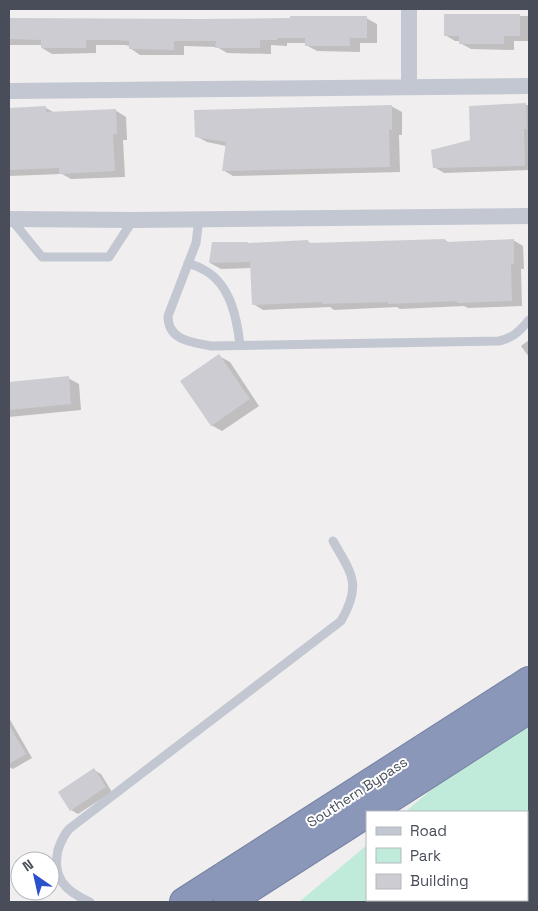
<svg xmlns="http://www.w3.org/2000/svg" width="538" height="911" font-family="'Space Grotesk',sans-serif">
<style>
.green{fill:#c0ead9}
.shadow{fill:#0003}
.building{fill:#ccccd2}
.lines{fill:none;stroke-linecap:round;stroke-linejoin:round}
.highway-casing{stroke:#7582a3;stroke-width:30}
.lane{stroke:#c2c7d1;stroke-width:9}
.street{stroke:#c2c7d1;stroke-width:16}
.highway{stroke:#8a97b8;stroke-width:28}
.labels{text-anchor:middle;stroke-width:4;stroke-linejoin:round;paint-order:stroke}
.street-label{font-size:14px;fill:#484d59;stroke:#fff}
</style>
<rect width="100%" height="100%" fill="#f0eeee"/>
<path class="green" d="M 529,699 L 529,902 L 299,902 L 367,845 L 367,900 L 527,900 L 527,812 L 405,812 L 498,733 Z"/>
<path class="shadow" d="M 445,15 L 529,16 L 529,41 L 514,41 L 514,50 L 471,49 L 460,43 L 460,41 L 455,41 L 445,35 Z
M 366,18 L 377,24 L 377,43 L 360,43 L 360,52 L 317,51 L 306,45 L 307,43 L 287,43 L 287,46 L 271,45 L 271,54 L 227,53 L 217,47 L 184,46 L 184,55 L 140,55 L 130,48 L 130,46 L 125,45 L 96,45 L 96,53 L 52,54 L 42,48 L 42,45 L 9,45 L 9,19 L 200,21 Z
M 529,105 L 529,170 L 444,173 L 434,167 L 471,141 L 470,107 Z
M 391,106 L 402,112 L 402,135 L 399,135 L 400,172 L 233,176 L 223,170 L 226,146 L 207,142 L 196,136 Z
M 46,108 L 55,113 L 115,110 L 126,117 L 127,140 L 123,140 L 125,177 L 71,179 L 62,174 L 9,176 L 9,109 Z
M 445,240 L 449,243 L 513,240 L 523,246 L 524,269 L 521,269 L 522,306 L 468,308 L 464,306 L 400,309 L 397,307 L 334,310 L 330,307 L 263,310 L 253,304 L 252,268 L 221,269 L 210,263 L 250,244 L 308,242 L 313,244 Z
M 529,340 L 529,357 L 521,346 Z
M 219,356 L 230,362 L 259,406 L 222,431 L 211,425 Z
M 68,378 L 79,384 L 81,410 L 9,417 L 9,384 Z
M 9,718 L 32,758 L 13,769 L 9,767 Z
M 94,770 L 101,774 L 112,792 L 78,814 L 71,810 Z"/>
<path class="building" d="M 444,14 L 520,14 L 520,36 L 504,36 L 504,44 L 459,44 L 459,36 L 444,36 Z
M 290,16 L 367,16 L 367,38 L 350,38 L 350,46 L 305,46 L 305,38 L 277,38 L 277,40 L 260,40 L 260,48 L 215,48 L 216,41 L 174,41 L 174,50 L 129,49 L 129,41 L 113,40 L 86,40 L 86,48 L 41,48 L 41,40 L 9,39 L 9,18 L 200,19 L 290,18 Z
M 526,103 L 527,129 L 524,129 L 525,166 L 433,168 L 431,150 L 470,140 L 469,106 Z
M 392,105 L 392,130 L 389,130 L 390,167 L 222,171 L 226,142 L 195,137 L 194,110 Z
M 46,106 L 46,112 L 116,109 L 117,134 L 113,134 L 115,171 L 59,174 L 59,168 L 9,170 L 9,108 Z
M 445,239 L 445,242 L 514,239 L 514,264 L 511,264 L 512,301 L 457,303 L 457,301 L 388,304 L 388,302 L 322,304 L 322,302 L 252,305 L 250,262 L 209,263 L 212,242 L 248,242 L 248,243 L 308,240 L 309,243 Z
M 219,354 L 250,399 L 211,426 L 180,381 Z
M 69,376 L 71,404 L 9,410 L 9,382 Z
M 9,725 L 26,754 L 9,764 Z
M 94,768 L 106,787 L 70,811 L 58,792 Z"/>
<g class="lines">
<defs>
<path id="highway" d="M 369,812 L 529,709
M 184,902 L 529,681
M 228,902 L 367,813"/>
</defs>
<use href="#highway" class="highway-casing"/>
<path class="lane" d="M 11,219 L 42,257 L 109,257 L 133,220
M 199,219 L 196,243 L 168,316 C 168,341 192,342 211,346 L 499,341 C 513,338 520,331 529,320
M 188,263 C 194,265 201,268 206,271 C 231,286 237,319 240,345
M 90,902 C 65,891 52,878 58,850 C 61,841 63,836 69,829 L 341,621 C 362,585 352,574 333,541"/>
<path class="street" d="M 409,87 L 409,9
M 9,91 L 529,86
M 9,219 L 133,220 L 529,216"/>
<use href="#highway" class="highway"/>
</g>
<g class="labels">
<g class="street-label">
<text transform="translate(357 792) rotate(-33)" y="5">Southern Bypass</text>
</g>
</g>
<rect width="538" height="911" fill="none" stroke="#484d59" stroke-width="20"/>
<rect x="366" y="811" width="162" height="90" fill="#ffffff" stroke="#b6b8bd"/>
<rect x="376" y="827" width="25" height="8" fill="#c2c7d1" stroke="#b6b8bd"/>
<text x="410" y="836" font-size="15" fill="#484d59">Road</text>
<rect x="376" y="848" width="25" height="15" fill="#c0ead9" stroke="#b6b8bd"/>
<text x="410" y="861" font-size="15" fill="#484d59">Park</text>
<rect x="376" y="874" width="25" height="15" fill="#ccccd2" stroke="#b6b8bd"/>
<text x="410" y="886" font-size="15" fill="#484d59">Building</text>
<g transform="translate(35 876) rotate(326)"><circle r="24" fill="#ffffff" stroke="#b6b8bd"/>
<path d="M0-4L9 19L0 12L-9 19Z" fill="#2b50cd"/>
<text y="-8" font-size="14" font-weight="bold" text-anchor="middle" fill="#484d59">N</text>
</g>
</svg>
